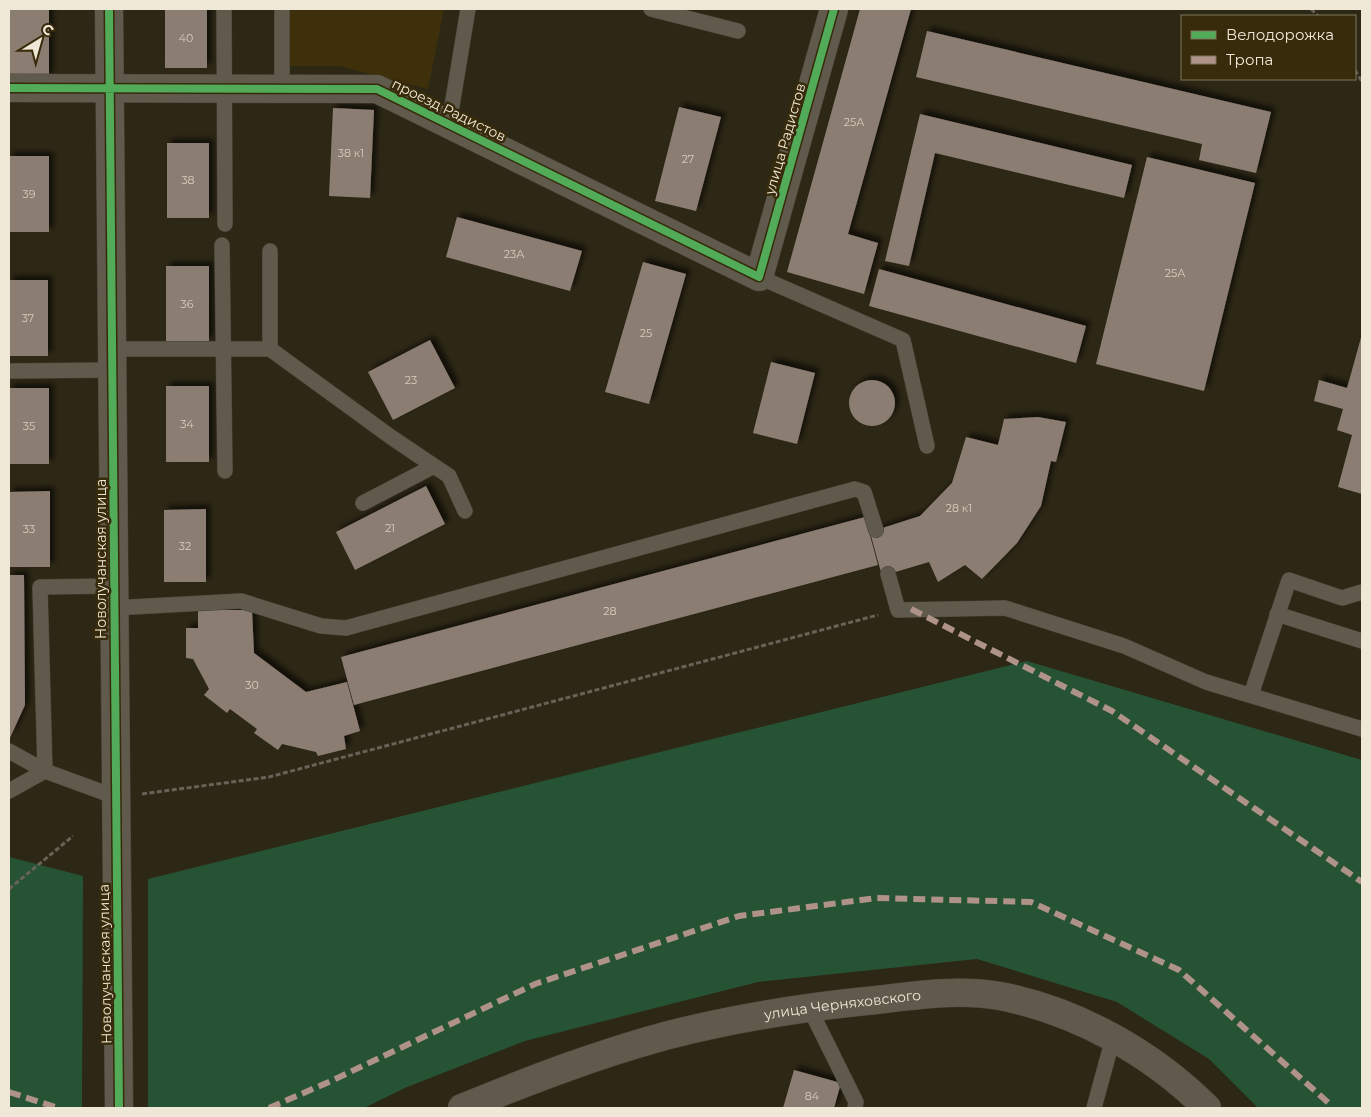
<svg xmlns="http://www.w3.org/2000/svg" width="1371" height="1117" font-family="Montserrat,sans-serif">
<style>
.built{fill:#3e300a}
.green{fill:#275335}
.building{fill:#8c7d72;filter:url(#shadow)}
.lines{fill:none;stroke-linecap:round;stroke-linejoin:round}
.lane-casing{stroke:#494336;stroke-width:16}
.street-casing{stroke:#494336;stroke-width:29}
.secondary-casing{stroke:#494336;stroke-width:29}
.path{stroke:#686257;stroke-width:3;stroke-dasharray:5 2.5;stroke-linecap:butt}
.lane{stroke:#5f5a4c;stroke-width:15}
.street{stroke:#5f5a4c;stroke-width:28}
.secondary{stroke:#5f5a4c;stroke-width:28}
.quiet{stroke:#af9288;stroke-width:6;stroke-dasharray:12 6;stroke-linecap:butt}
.cycleway-casing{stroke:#372b0b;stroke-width:11}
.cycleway{stroke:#51ab58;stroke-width:8}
.labels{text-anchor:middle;stroke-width:5;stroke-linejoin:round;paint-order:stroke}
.number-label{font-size:11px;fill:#d7cdbe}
.street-label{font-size:14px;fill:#f0e8d7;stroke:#372b0b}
</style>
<defs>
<filter id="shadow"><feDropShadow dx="4.5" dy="-4.5" stdDeviation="2.5" flood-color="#0009"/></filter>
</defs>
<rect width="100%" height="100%" fill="#2d2715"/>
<path class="built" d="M 281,9 L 444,9 L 428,89 L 339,66 L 279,66 Z"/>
<path class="green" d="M 1027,661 L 1362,760 L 1362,1108 L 1258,1108 L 1209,1059 L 1117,1002 L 977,959 L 758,982 L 525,1041 L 407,1087 L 364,1108 L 148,1108 L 148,879 Z
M 9,857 L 83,876 L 82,1108 L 9,1108 Z"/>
<path class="building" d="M 9,9 L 49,9 L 49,78 L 9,78 Z
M 165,9 L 207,9 L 207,68 L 165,68 Z
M 860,9 L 911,9 L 848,234 L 878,243 L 864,294 L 787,272 Z
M 927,31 L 1271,112 L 1256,173 L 1199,160 L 1202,144 L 916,77 Z
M 679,107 L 721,117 L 696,211 L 655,201 Z
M 333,108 L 374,110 L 370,198 L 329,196 Z
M 920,114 L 1132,165 L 1124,198 L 935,153 L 909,266 L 885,261 Z
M 167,143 L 209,143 L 209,218 L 167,218 Z
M 9,156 L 49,156 L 49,232 L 9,232 Z
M 1147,157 L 1255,183 L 1204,391 L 1096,364 Z
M 457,217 L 582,251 L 570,291 L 446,257 Z
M 643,262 L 686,274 L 649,404 L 605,392 Z
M 166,266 L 209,266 L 209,342 L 166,342 Z
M 879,269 L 1086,326 L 1076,363 L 869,306 Z
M 9,280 L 48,280 L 48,356 L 9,356 Z
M 1362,334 L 1362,494 L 1338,487 L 1352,435 L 1337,430 L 1343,409 L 1314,401 L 1319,380 L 1347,388 Z
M 430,340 L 455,388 L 393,420 L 368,372 Z
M 771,362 L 815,373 L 797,444 L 753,433 Z
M849 403a23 23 0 1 1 46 0a23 23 0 1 1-46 0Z
M 166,386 L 209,386 L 209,462 L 166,462 Z
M 9,388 L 49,388 L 49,464 L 9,464 Z
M 1038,417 L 1066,422 L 1056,462 L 1051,461 L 1041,506 L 1017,543 L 982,579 L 965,565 L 938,582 L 929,562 L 882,576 L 870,532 L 920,516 L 952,483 L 966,437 L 998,445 L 1004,419 Z
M 426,486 L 445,524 L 355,570 L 336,532 Z
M 50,491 L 50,567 L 9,567 L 9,492 Z
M 206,509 L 206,582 L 164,582 L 164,510 Z
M 865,517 L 878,565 L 354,705 L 341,657 Z
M 9,575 L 24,575 L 25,705 L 9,740 Z
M 198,610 L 252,610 L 254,653 L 306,692 L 347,682 L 360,731 L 344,736 L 346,749 L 318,756 L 316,752 L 282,744 L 278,750 L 254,733 L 257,729 L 230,709 L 227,713 L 204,695 L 209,689 L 193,659 L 186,658 L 186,628 L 198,628 Z
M 794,1070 L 841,1083 L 834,1108 L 783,1108 Z"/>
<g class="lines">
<defs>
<path id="lane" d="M 224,9 L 225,224
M 651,9 L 738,31
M 282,88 L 282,9
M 449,124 L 468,9
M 222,245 L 225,471
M 270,251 L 270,349
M 759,277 L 903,340 L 927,446
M 112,349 L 270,349 L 391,437 L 434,466 L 363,503
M 9,371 L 113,370
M 434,466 L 449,476 L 465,511
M 888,574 L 898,610 L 1005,608 L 1124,646 L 1206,682 L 1362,729
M 113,608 L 241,601 L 321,626 L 346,628 L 855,489 L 864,492 L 876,530
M 1277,614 L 1362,641
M 1251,695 L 1289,580 L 1342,598 L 1362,592
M 9,751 L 45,771 L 116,797
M 9,791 L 45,771 L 40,587 L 113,586
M 809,1007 L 856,1102 L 855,1108
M 1094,1108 L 1113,1038"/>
<g id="street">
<path d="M 9,88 L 377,89 L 759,277 L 834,9"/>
<path id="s1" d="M 462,1108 C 528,1081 595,1055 665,1036 C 734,1018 805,1007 876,1000 C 917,995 959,989 1000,996 C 1077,1011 1152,1053 1207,1108"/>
</g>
<path id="secondary" d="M 109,9 L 119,1108"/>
</defs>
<use href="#lane" class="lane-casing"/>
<use href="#street" class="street-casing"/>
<use href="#secondary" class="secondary-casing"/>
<path class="path" d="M 1311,9 L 1318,16
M 1355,70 L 1362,82
M 142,794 L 269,777 L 878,615
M 9,889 L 73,836"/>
<use href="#lane" class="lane"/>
<use href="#street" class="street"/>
<use href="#secondary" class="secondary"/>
<path class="quiet" d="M 911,609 L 1112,711 L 1362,882
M 9,1092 L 58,1108
M 269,1108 L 331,1081 L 535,984 L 739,916 L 877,898 L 1031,902 L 1179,970 L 1331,1105 L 1331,1108"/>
<defs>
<path id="cycleway" d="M 109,9 L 119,1108
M 9,88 L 377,89 L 759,277 L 834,9"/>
</defs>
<use href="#cycleway" class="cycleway-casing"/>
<use href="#cycleway" class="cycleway"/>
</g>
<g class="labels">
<g class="number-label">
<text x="186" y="42">40</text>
<text x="854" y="126">25А</text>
<text x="351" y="157">38 к1</text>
<text x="688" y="163">27</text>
<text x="188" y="184">38</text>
<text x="29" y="198">39</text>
<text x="514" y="258">23А</text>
<text x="1175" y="277">25А</text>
<text x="187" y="308">36</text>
<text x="28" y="322">37</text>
<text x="646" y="337">25</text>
<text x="411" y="384">23</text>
<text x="187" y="428">34</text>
<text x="29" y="430">35</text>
<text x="959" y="512">28 к1</text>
<text x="390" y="532">21</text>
<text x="29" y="533">33</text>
<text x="185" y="550">32</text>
<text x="610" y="615">28</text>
<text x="252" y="689">30</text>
<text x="812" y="1100">84</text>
</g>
<g class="street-label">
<text transform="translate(449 110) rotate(26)" y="5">проезд Радистов</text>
<text transform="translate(785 139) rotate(-74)" y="5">улица Радистов</text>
<text transform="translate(101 559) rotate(-90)" y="5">Новолучанская улица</text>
<text transform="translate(105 964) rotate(-91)" y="5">Новолучанская улица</text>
<text dy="5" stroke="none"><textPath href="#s1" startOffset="396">улица Черняховского</textPath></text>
</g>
</g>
<rect width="1371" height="1117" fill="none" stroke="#f0e8d7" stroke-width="20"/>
<rect x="1181" y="15" width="175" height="65" fill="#372b0b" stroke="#81775d"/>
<rect x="1191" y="31" width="25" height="8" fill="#51ab58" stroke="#81775d"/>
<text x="1226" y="40" font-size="15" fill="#f0e8d7">Велодорожка</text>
<rect x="1191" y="56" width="25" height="8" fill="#af9288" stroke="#81775d"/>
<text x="1226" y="65" font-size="15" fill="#f0e8d7">Тропа</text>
<g transform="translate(40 40) rotate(37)" stroke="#372b0b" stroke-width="4" paint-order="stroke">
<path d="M0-4L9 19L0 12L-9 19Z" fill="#f0e8d7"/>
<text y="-8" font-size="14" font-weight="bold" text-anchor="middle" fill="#f0e8d7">С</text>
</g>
</svg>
